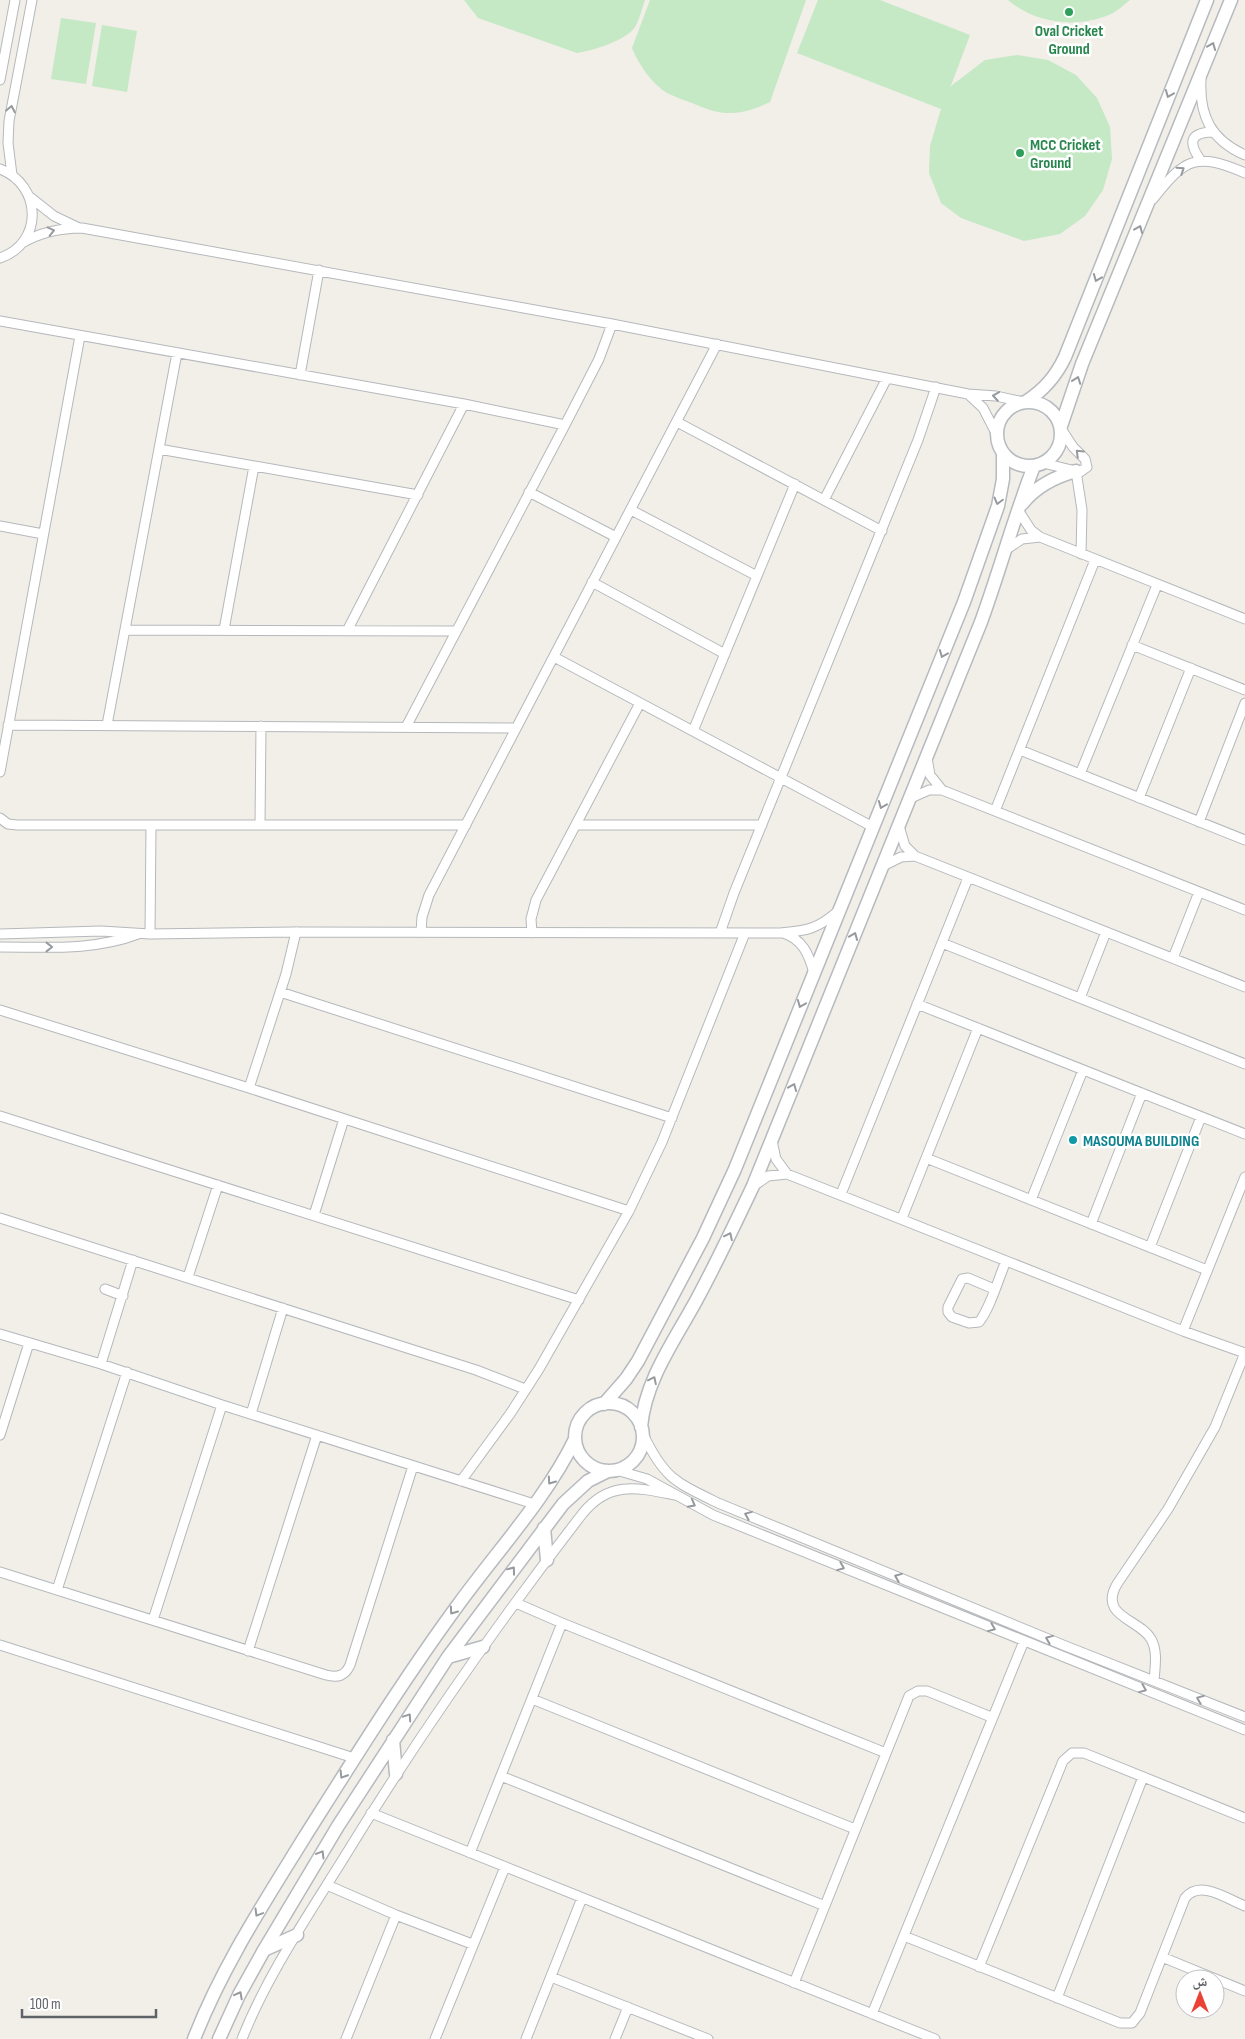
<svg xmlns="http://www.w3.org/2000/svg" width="1245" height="2039" font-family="'Sofia Sans Condensed','Noto Naskh Arabic',sans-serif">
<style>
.green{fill:#c5e8c5}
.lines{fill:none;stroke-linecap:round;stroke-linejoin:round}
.street-casing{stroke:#b5b8bc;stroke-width:11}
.secondary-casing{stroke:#b6babf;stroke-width:15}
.street{stroke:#fff;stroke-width:9}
.secondary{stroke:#fff;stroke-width:12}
.oneway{stroke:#979a9d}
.leisure-dot{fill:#2e9e5b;stroke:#fff;stroke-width:2}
.culture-dot{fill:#0f9aa8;stroke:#fff;stroke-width:2}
.labels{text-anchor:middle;stroke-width:5;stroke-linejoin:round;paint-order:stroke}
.leisure-label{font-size:16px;font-weight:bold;fill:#27864d;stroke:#fff}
.culture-label{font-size:16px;font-weight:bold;fill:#0d838f;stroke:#fff;text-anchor:start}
</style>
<rect width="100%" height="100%" fill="#f1efe8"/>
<path class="green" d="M 464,0 L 645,0 C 642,8 640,19 635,27 C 627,40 592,51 577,53 L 478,18 Z
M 650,0 L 806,0 L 770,102 C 757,108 741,114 726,113 C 714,112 703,108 692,103 C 684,100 675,97 667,93 C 652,84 639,65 632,48 Z
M 818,0 L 880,0 L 970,35 L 947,96 L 951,86 L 985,60 L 1017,55 L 1048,60 L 1076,75 L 1097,98 L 1110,127 L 1112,159 L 1103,190 L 1085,216 L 1060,234 L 1024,241 L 961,218 L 941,203 L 929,173 L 930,146 L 941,109 L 797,53 Z
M 1008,0 L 1130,0 C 1124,4 1118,11 1111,14 C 1077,29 1036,24 1008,0 Z
M 61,18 L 96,23 L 86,84 L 51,79 Z
M 102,25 L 137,31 L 127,92 L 92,86 Z"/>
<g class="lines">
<defs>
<path id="street" d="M 1201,79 C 1199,116 1211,140 1245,155
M 0,80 L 15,0
M 1201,161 C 1189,144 1188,133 1212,132
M 0,169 C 42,185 44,243 0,258
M 12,175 L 8,143 L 9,121 L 32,0
M 30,197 L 54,216 L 77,227
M 1153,199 C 1185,158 1196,152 1245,173
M 22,243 C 41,232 60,228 82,228 L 612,324 L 968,394 L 996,396 L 1023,402
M 0,321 L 464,404 L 565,425
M 300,375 L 319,270
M 968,394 L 983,408 L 997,435
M 677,422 L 882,531
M 159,449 L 418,495
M 1043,463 L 1080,472 L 1087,467 L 1085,459 L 1073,447 L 1062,430
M 1076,471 L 1082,510 L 1081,554
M 529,492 L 616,537
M 824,500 L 887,378
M 631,510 L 757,576
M 1018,510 L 1031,530 L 1040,537 L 1245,619
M 0,526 L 43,534
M 1007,549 L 1022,539 L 1040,537
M 592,582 L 725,654
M 348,629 L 464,404
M 125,630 L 456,631
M 224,630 L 254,466
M 1132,645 L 1245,690
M 554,657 L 873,827
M 8,725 L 516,728
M 107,725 L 177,353
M 406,727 L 565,425 L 599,359 L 612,324
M 693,731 L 795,484
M 1020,750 L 1245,840
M 927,758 L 930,775 L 942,790
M 0,772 L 80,336
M 1080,774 L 1157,585
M 911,798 L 929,790 L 942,790 L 1245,910
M 1139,798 L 1191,668
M 995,811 L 1095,560
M 0,818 L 8,824 L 17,825 L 466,825
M 1199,822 L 1245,703
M 260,825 L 261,726
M 576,825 L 762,825
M 899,826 L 905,846 L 915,856 L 1245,987
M 883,866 L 901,857 L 915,856
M 421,932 L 422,917 L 429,895 L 717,344
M 532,933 L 531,919 L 536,900 L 640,703
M 720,933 L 734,893 L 918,440 L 936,387
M 783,933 C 803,939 809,955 814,973
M 0,934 L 101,931 L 150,934 L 296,932 L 780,933 C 806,931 818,929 838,911
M 150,934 L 151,825
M 942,943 L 1245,1064
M 0,947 C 47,947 93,951 138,934
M 1173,958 L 1199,892
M 280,992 L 672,1118
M 1080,998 L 1106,932
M 917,1004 L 1245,1134
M 0,1010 L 249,1088 L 629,1211
M 249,1088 L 286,974 L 296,932
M 0,1116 L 579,1300
M 772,1141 L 776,1159 L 787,1174
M 926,1158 L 1207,1270
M 755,1185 L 768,1176 L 787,1174 L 1183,1331 L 1245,1353
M 841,1194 L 968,878
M 1031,1200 L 1083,1070
M 314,1215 L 344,1119
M 0,1218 L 476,1370 L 525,1389
M 902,1218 L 978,1028
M 1091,1224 L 1142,1093
M 1150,1247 L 1201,1117
M 188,1277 L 218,1185
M 105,1289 L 123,1296
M 994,1289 L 968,1278 L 962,1279 L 948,1307 L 948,1312 L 952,1317 L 969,1323 L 979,1322 C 990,1309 999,1277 1006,1261
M 1183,1331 L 1245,1177
M 0,1334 L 101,1364 L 222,1405 L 534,1504
M 101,1364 L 133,1260
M 251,1414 L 283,1308
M 643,1434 C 664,1478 675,1482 718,1503 L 1063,1645 L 1245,1717
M 0,1435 L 29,1343
M 616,1470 L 647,1479 L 713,1515 L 1245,1730
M 461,1481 L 510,1414 L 539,1369 L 629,1211 L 662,1142 L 745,933
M 0,1572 L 326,1675 C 338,1678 345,1676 350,1665 L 413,1466
M 57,1590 L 127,1372
M 516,1603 L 562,1623 L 886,1753
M 153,1620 L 222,1405
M 0,1645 L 354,1758
M 248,1651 L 317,1435
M 1154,1681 C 1155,1667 1158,1651 1151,1639 C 1140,1619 1098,1617 1117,1584 L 1168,1509 L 1215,1427 L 1245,1353
M 532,1699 L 855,1829
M 501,1776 L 825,1906
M 371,1813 L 935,2039
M 470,1853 L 562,1623
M 327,1885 L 396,1915 L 472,1944
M 904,1936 L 1120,2023 L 1132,2023 L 1140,2013 L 1185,1898 C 1200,1879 1227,1899 1245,1906
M 1162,1957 L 1245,1991
M 979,1967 L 1063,1761 L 1072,1753 L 1084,1753 L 1245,1818
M 551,1977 L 708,2039
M 794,1983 L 909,1696 L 918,1691 L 927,1691 L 991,1717
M 1057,1998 L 1143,1777
M 872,2014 L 1024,1641
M 242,2039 C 266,1978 305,1920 340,1864 C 414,1743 496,1625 583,1513 C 610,1480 639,1488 675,1495
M 346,2039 L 396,1915
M 435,2039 L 505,1867
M 526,2039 L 582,1898
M 615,2039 L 628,2007"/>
<path id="secondary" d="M 1027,401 C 1045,389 1056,376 1065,357 L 1207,0
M997 434a32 32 0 1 1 64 0a32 32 0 1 1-64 0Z
M 1061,426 L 1082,364 L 1231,0
M 1022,504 C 1036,486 1054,477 1076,471
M575 1437a34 34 0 1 1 68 0a34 34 0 1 1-68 0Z
M 604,1404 L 626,1379 L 638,1361 L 703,1238 L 735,1169 L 964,602 L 998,506 L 1003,479 L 1003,453
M 641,1427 C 645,1380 675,1340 697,1299 C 717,1262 735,1224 753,1186 L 981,622 C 1000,570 1014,517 1034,466
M 544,1528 L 547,1560
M 448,1657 L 483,1647
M 393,1740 L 396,1774
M 264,1950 L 297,1935
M 194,2039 C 222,1967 264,1903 304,1838 C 354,1759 403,1680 458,1605 C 497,1551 546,1499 575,1439
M 219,2039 L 239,1995 L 264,1950 L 338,1826 L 448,1657 L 563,1504 L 588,1481 L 608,1471"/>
</defs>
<use href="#street" class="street-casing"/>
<use href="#secondary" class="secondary-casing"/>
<use href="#street" class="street"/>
<use href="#secondary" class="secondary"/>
</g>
<defs><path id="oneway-chevron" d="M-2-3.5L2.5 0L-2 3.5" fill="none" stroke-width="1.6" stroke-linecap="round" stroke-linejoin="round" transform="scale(1.25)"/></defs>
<g class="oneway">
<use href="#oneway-chevron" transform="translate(1212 46) rotate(-68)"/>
<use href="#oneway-chevron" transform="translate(1169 94) rotate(112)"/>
<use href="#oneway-chevron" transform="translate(11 109) rotate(-79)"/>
<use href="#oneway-chevron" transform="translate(1181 170) rotate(-33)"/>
<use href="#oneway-chevron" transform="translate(1139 229) rotate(-67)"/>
<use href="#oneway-chevron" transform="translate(51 231) rotate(-13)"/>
<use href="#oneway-chevron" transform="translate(1097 278) rotate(112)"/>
<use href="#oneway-chevron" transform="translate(1077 380) rotate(-70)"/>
<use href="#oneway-chevron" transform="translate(996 396) rotate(-171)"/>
<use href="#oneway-chevron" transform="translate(1079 453) rotate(-136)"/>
<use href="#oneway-chevron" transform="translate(998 501) rotate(105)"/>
<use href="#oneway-chevron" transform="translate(943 654) rotate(112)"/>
<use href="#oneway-chevron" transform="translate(882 805) rotate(112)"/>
<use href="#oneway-chevron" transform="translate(854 936) rotate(-68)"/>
<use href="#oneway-chevron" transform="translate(49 947)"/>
<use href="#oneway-chevron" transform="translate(801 1004) rotate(112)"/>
<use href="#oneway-chevron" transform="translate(793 1087) rotate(-68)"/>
<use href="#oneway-chevron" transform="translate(729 1236) rotate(-64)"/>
<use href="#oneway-chevron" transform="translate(653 1380) rotate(-64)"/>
<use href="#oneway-chevron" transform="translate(551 1481) rotate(125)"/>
<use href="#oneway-chevron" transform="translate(692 1504) rotate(28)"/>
<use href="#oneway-chevron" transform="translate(748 1515) rotate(-158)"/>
<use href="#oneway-chevron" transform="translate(841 1567) rotate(22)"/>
<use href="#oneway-chevron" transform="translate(512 1570) rotate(-53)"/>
<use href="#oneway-chevron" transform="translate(898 1577) rotate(-158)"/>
<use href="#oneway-chevron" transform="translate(453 1611) rotate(125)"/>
<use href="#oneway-chevron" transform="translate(992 1628) rotate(22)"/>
<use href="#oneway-chevron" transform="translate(1049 1639) rotate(-158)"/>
<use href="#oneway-chevron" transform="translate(1143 1689) rotate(22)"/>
<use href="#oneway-chevron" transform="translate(1200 1699) rotate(-158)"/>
<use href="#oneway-chevron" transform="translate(408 1717) rotate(-56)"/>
<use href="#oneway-chevron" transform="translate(343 1775) rotate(122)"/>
<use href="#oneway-chevron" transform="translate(321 1854) rotate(-59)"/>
<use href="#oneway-chevron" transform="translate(258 1913) rotate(121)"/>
<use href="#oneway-chevron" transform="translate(239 1995) rotate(-62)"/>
</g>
<g class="leisure-dot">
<circle cx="1069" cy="12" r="5"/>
<circle cx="1020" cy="153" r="5"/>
</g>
<circle class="culture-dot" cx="1073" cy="1140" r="5"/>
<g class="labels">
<g class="leisure-label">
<text x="1069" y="36">Oval Cricket<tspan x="1069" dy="18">Ground</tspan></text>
<text x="1030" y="150" text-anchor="start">MCC Cricket<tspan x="1030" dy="18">Ground</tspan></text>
</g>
<g class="culture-label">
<text x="1083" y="1146">MASOUMA BUILDING</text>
</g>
</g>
<g transform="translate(1200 1994)"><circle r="24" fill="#ffffff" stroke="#bfc1c3"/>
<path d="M0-4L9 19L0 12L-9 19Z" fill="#ea4335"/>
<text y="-8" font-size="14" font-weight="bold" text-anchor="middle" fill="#5f6368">ش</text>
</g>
<path d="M22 2009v8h134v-8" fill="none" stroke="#5f6368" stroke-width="2.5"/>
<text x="30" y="2009" font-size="15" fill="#5f6368" stroke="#ffffff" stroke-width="4" paint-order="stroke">100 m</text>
</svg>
